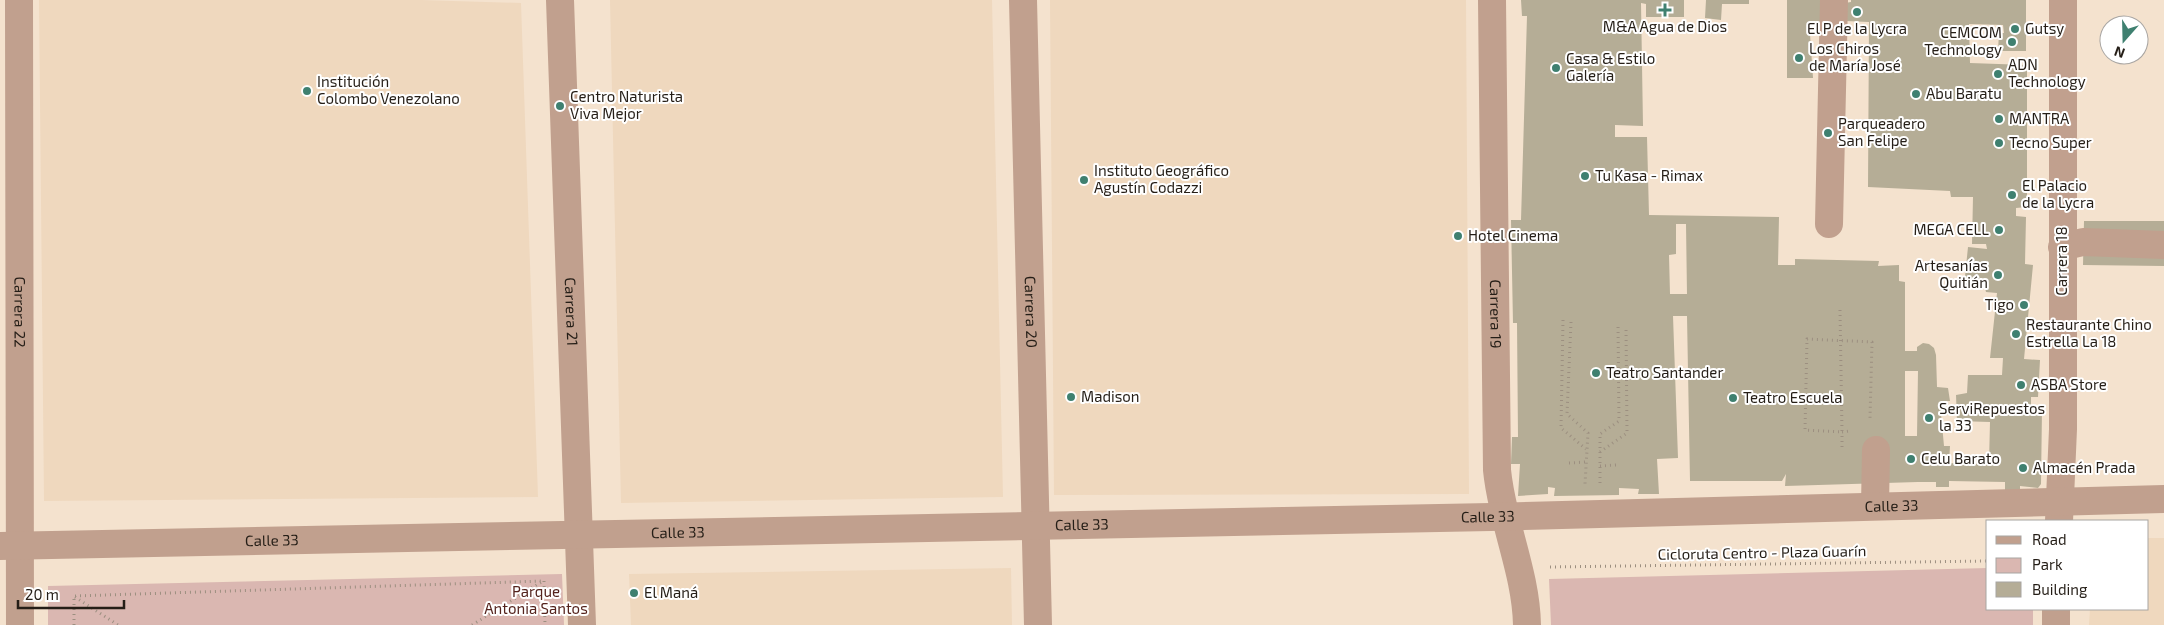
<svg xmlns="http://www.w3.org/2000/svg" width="2164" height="625" font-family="'Exo 2',sans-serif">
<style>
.built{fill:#efd8be}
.green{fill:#dab7b1}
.building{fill:#b5ad96;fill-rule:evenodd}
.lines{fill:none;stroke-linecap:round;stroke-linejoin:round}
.path{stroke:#9c8f80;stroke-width:3;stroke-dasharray:1 4;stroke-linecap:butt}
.minor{stroke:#c1a08e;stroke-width:28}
.poi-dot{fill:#3f8070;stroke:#fff;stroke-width:2}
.labels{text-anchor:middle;stroke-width:4;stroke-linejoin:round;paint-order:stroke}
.poi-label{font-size:15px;fill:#251e17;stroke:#fff;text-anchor:start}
.street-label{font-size:15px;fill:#251e17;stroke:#fff}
.park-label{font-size:15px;fill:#54231d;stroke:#fff}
</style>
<rect width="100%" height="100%" fill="#f4e2ce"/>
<path class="built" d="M 39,0 L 421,0 L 521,3 L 538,497 L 44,501 Z
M 610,0 L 992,0 L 1003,497 L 621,503 Z
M 1050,0 L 1466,0 L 1469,494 L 1054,495 Z
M 2148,538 L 2164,538 L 2164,625 L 2089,625 L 2090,609 L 2148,609 Z
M 1011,568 L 1012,625 L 631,625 L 629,574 Z"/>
<path class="green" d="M 1988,568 L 1988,609 L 2033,609 L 2033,625 L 1551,625 L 1549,579 Z
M 562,574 L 564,625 L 48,625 L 48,586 Z"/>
<path class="building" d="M 1521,0 L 1684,0 L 1684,17 L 1646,17 L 1646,4 L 1641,3 L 1643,126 L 1615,125 L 1615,137 L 1647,137 L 1649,215 L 1779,217 L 1778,265 L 1795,265 L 1795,259 L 1879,261 L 1878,266 L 1899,265 L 1899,281 L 1905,282 L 1905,351 L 1917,351 L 1917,347 L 1923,343 L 1929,344 L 1934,348 L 1936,355 L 1937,387 L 1948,388 L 1950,401 L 1942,401 L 1941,407 L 1952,409 L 1952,415 L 1941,414 L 1944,446 L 1950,446 L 1949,463 L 1968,464 L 1989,463 L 1990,422 L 1957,421 L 1956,395 L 1967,393 L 1968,375 L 2002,375 L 2003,358 L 1990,358 L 1997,293 L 1986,292 L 1985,288 L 1965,288 L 1964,286 L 1968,247 L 1987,249 L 1986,244 L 1972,244 L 1973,197 L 1951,197 L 1950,191 L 1868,187 L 1869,22 L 1845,21 L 1845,3 L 1851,2 L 1851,0 L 2026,0 L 2026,51 L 1998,51 L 1999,33 L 2004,33 L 2003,25 L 1969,24 L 1970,63 L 2027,65 L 2027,207 L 2016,208 L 2016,216 L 2026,217 L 2025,264 L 2033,265 L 2024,359 L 2040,360 L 2038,397 L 2031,397 L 2031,409 L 2042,409 L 2041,484 L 2038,488 L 2020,486 L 2020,491 L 2005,491 L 2005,482 L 1949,481 L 1949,487 L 1936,487 L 1936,482 L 1918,482 L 1785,486 L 1786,474 L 1782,481 L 1690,481 L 1687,316 L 1673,316 L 1678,458 L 1657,459 L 1659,494 L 1638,494 L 1639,489 L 1619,488 L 1619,495 L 1554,496 L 1555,488 L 1548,487 L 1548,494 L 1518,496 L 1520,464 L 1511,464 L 1512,437 L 1518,437 L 1517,323 L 1513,323 L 1511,220 L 1521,220 L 1527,16 L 1522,16 ZM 1676,224 L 1686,224 L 1687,294 L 1670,294 L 1669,255 L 1676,254 ZM 1905,371 L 1918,371 L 1917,436 L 1905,436 Z
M 1706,0 L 1749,0 L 1749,4 L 1722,4 L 1721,20 L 1705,18 Z
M 1787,0 L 1821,0 L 1821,34 L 1810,34 L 1813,78 L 1787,78 Z
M 2084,221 L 2164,221 L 2164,266 L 2083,265 Z"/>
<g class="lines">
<path class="path" d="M 1840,310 L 1842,432 L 1805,430 L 1807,339 L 1872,342 L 1870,419
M 1563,320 L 1561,428 L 1586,449
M 1571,322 L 1567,414 L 1588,433 L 1585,484
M 1842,447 L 1842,432 L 1850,431
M 1600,452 L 1627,433 L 1626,326
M 1569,463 L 1586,462
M 1600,466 L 1616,465
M 1600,483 L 1600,434 L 1619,421 L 1618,324
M 1550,567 L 1988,561
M 544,581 L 545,625
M 75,597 L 118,625
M 74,625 L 74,596 L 544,581
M 472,625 L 543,581"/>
<g class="minor">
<path id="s1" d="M 19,0 L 20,625"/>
<path id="s2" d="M 560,0 L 582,625"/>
<path id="s3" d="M 1023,0 L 1038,625"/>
<path id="s4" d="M 1492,0 L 1497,470 C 1502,523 1526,572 1527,625"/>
<path d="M 1829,224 L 1834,0"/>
<path d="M 2062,247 L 2083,242 L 2164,245"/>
<path d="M 1875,506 L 1876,450"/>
<path d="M 2059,521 L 2063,429 L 2063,0"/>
<path id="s5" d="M 0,546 L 1491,517 L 2164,499"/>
<path d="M 2056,625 L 2056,609"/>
</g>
</g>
<g class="poi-dot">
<path d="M1662.5 2.5h5v5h5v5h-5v5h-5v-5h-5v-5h5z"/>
<circle cx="1857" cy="12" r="5"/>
<circle cx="2015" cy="29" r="5"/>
<circle cx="2012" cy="42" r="5"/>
<circle cx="1799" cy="58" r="5"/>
<circle cx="1556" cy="68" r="5"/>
<circle cx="1998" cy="74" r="5"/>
<circle cx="307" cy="91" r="5"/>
<circle cx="1916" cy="94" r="5"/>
<circle cx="560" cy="106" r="5"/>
<circle cx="1999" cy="119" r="5"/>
<circle cx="1828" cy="133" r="5"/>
<circle cx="1999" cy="143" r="5"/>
<circle cx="1585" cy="176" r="5"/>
<circle cx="1084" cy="180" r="5"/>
<circle cx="2012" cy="195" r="5"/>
<circle cx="1999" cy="230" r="5"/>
<circle cx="1458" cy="236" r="5"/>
<circle cx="1998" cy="275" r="5"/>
<circle cx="2024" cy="305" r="5"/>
<circle cx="2016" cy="334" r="5"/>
<circle cx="1596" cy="373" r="5"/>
<circle cx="2021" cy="385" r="5"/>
<circle cx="1071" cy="397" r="5"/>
<circle cx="1733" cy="398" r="5"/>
<circle cx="1929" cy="418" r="5"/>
<circle cx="1911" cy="459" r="5"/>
<circle cx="2023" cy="468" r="5"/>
<circle cx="634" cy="593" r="5"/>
</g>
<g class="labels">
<g class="poi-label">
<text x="1665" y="32" text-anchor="middle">M&amp;A Agua de Dios</text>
<text x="1857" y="34" text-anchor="middle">El P de la Lycra</text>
<text x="2025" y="34">Gutsy</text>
<text x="2002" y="38" text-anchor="end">CEMCOM<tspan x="2002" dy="17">Technology</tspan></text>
<text x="1809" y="54">Los Chiros<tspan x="1809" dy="17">de María José</tspan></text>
<text x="1566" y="64">Casa &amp; Estilo<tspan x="1566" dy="17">Galería</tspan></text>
<text x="2008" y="70">ADN<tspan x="2008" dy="17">Technology</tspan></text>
<text x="317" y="87">Institución<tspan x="317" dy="17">Colombo Venezolano</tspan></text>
<text x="1926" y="99">Abu Baratu</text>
<text x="570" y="102">Centro Naturista<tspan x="570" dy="17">Viva Mejor</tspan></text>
<text x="2009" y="124">MANTRA</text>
<text x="1838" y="129">Parqueadero<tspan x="1838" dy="17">San Felipe</tspan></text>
<text x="2009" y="148">Tecno Super</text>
<text x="1094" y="176">Instituto Geográfico<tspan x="1094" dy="17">Agustín Codazzi</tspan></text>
<text x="1595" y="181">Tu Kasa - Rimax</text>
<text x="2022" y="191">El Palacio<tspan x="2022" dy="17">de la Lycra</tspan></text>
<text x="1989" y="235" text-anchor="end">MEGA CELL</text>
<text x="1468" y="241">Hotel Cinema</text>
<text x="1988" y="271" text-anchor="end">Artesanías<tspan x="1988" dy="17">Quitián</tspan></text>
<text x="2014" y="310" text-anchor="end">Tigo</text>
<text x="2026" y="330">Restaurante Chino<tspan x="2026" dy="17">Estrella La 18</tspan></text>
<text x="1606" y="378">Teatro Santander</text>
<text x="2031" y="390">ASBA Store</text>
<text x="1081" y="402">Madison</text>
<text x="1743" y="403">Teatro Escuela</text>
<text x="1939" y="414">ServiRepuestos<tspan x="1939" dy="17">la 33</tspan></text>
<text x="1921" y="464">Celu Barato</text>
<text x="2033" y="473">Almacén Prada</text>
<text x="644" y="598">El Maná</text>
</g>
<g class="street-label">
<text transform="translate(2062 261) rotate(-90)" y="5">Carrera 18</text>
<text dy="5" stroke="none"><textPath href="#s3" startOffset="312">Carrera 20</textPath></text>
<text dy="5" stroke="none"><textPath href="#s1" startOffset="312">Carrera 22</textPath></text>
<text dy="5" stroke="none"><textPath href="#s2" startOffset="312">Carrera 21</textPath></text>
<text dy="5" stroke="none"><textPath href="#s4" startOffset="314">Carrera 19</textPath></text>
<text dy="5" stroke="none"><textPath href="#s5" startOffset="1892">Calle 33</textPath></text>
<text dy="5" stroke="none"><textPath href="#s5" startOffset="1488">Calle 33</textPath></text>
<text dy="5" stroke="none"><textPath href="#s5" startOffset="1082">Calle 33</textPath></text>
<text dy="5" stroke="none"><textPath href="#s5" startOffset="678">Calle 33</textPath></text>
<text dy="5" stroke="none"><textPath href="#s5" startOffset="272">Calle 33</textPath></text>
<text transform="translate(1762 553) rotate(-1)" y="5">Cicloruta Centro - Plaza Guarín</text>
</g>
<g class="park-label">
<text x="536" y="597">Parque<tspan x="536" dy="17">Antonia Santos</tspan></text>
</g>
</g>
<rect x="1986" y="520" width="162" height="90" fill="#ffffff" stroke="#a8a5a2"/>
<rect x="1996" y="536" width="25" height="8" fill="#c1a08e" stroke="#a8a5a2"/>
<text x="2032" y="545" font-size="15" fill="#251e17">Road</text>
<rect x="1996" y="558" width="25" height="15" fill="#dab7b1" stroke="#a8a5a2"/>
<text x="2032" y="570" font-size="15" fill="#251e17">Park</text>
<rect x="1996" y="582" width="25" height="15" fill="#b5ad96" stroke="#a8a5a2"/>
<text x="2032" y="595" font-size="15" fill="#251e17">Building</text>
<g transform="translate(2124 40) rotate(200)"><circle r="24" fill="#ffffff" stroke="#a8a5a2"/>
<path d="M0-4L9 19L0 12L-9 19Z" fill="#3f8070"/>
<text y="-8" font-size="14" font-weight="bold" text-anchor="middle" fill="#251e17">N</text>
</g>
<path d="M18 600v8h106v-8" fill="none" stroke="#251e17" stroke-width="2.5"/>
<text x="25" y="600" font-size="15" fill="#251e17" stroke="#ffffff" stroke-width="4" paint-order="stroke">20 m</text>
</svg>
